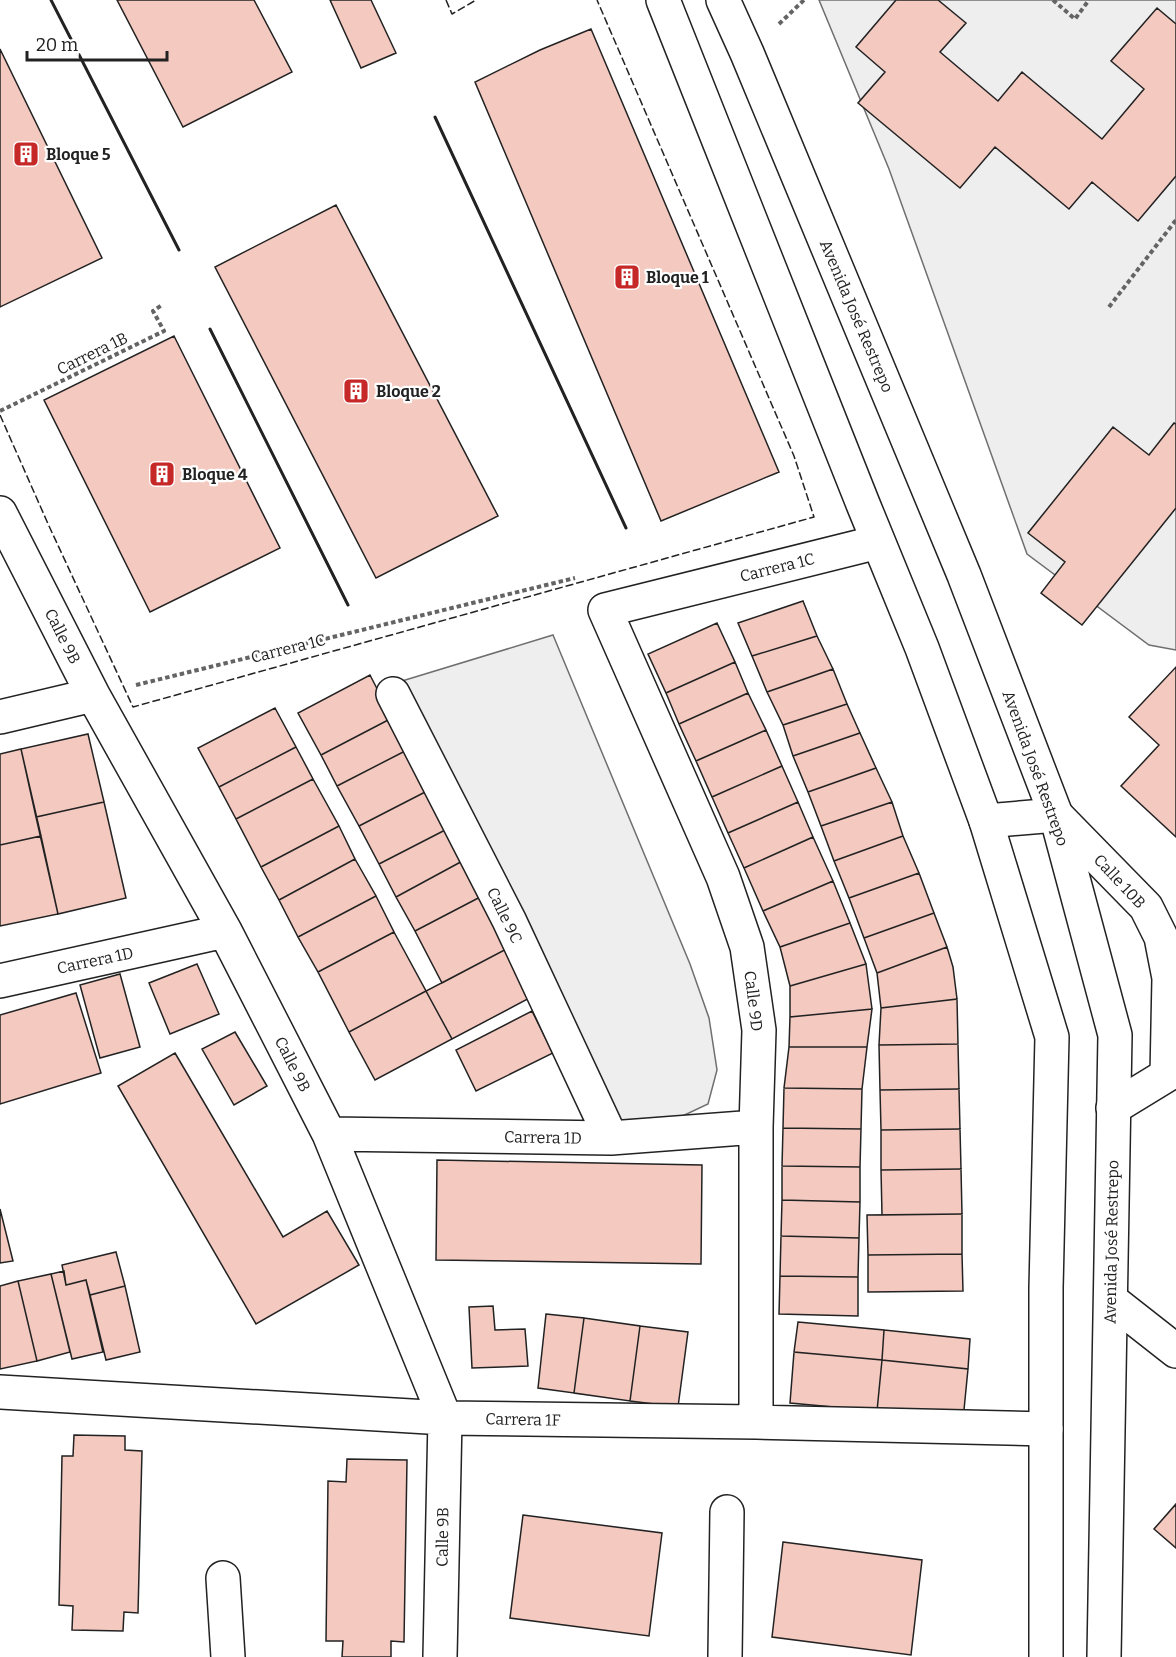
<svg xmlns="http://www.w3.org/2000/svg" width="1176" height="1657" font-family="Bitter,serif">
<style>
.green{fill:#eee;stroke:#6f6f6f;stroke-width:1.5}
.building{fill:#f3c9c0;stroke:#222;stroke-width:1.5}
.lines{fill:none;stroke-linecap:round;stroke-linejoin:round}
.minor-casing{stroke:#222;stroke-width:36}
.major-casing{stroke:#222;stroke-width:36}
.path{stroke:#646464;stroke-width:4;stroke-dasharray:4.5 3;stroke-linecap:butt}
.minor{stroke:#fff;stroke-width:33}
.major{stroke:#fff;stroke-width:33}
.fence{stroke:#222;stroke-width:1.5;stroke-dasharray:8 3;stroke-linecap:butt}
.wall{stroke:#222;stroke-width:3}
.labels{text-anchor:middle;stroke-width:4.5;stroke-linejoin:round;paint-order:stroke}
.poi-label{font-size:16px;font-weight:bold;fill:#222;stroke:#fff;text-anchor:start}
.street-label{font-size:16px;fill:#222;stroke:#fff}
</style>
<rect width="100%" height="100%" fill="#fff"/>
<path class="green" d="M 819,0 L 1176,0 L 1176,650 L 1149,645 L 1027,554 L 889,169 Z
M 553,635 L 690,964 L 709,1018 L 717,1070 L 708,1104 L 674,1120 L 617,1125 L 402,681 Z"/>
<path class="building" d="M 117,0 L 254,0 L 292,72 L 183,127 Z
M 330,0 L 371,0 L 396,53 L 361,68 Z
M 896,0 L 938,0 L 966,23 L 940,52 L 998,101 L 1022,72 L 1102,139 L 1144,89 L 1111,61 L 1157,8 L 1176,24 L 1176,176 L 1138,221 L 1092,182 L 1069,209 L 995,147 L 960,188 L 858,103 L 885,72 L 856,47 Z
M 591,29 L 779,472 L 661,521 L 475,82 L 540,50 Z
M 0,49 L 102,258 L 0,307 Z
M 336,205 L 498,516 L 376,578 L 215,267 Z
M 174,336 L 280,548 L 150,612 L 44,400 Z
M 1174,423 L 1176,424 L 1176,508 L 1082,625 L 1041,593 L 1065,562 L 1028,533 L 1113,427 L 1149,455 Z
M 803,601 L 817,636 L 752,656 L 738,623 Z
M 717,623 L 735,662 L 666,693 L 648,654 Z
M 817,636 L 833,669 L 767,692 L 752,656 Z
M 735,662 L 748,693 L 679,724 L 666,693 Z
M 1176,667 L 1176,837 L 1121,786 L 1159,745 L 1129,717 Z
M 833,669 L 847,704 L 783,725 L 767,692 Z
M 370,675 L 392,718 L 321,755 L 298,713 Z
M 748,693 L 766,730 L 696,761 L 679,724 Z
M 847,704 L 860,733 L 793,756 L 783,725 Z
M 275,708 L 296,747 L 219,787 L 198,748 Z
M 392,718 L 409,749 L 337,786 L 321,755 Z
M 766,730 L 782,766 L 712,797 L 696,761 Z
M 860,733 L 876,768 L 808,792 L 793,756 Z
M 88,734 L 104,802 L 36,817 L 21,749 Z
M 296,747 L 313,779 L 236,819 L 219,787 Z
M 21,749 L 41,836 L 0,845 L 0,754 Z
M 409,749 L 431,789 L 359,826 L 337,786 Z
M 782,766 L 798,802 L 728,833 L 712,797 Z
M 876,768 L 892,802 L 821,826 L 808,792 Z
M 313,779 L 339,826 L 261,867 L 236,819 Z
M 431,789 L 451,827 L 379,864 L 359,826 Z
M 104,802 L 126,898 L 58,914 L 36,817 Z
M 798,802 L 813,837 L 744,868 L 728,833 Z
M 892,802 L 903,836 L 834,861 L 821,826 Z
M 339,826 L 355,859 L 279,900 L 261,867 Z
M 451,827 L 468,858 L 396,897 L 379,864 Z
M 41,836 L 58,914 L 0,926 L 0,845 Z
M 903,836 L 919,873 L 849,898 L 834,861 Z
M 813,837 L 833,881 L 763,911 L 744,868 Z
M 468,858 L 486,894 L 415,931 L 396,897 Z
M 355,859 L 376,896 L 298,937 L 279,900 Z
M 919,873 L 934,913 L 864,938 L 849,898 Z
M 833,881 L 850,923 L 780,947 L 763,911 Z
M 486,894 L 514,945 L 442,983 L 415,931 Z
M 376,896 L 394,932 L 318,972 L 298,937 Z
M 934,913 L 947,947 L 877,973 L 864,938 Z
M 850,923 L 866,964 L 790,986 L 780,947 Z
M 394,932 L 426,991 L 349,1032 L 318,972 Z
M 514,945 L 539,993 L 452,1039 L 426,991 Z
M 947,947 L 953,967 L 957,999 L 881,1008 L 877,973 Z
M 197,964 L 219,1014 L 170,1034 L 149,983 Z
M 866,964 L 872,1009 L 790,1017 L 790,986 Z
M 120,974 L 140,1047 L 100,1058 L 80,985 Z
M 426,991 L 452,1039 L 375,1080 L 349,1032 Z
M 76,993 L 101,1073 L 0,1104 L 0,1015 Z
M 957,999 L 958,1044 L 879,1045 L 881,1008 Z
M 872,1009 L 867,1047 L 789,1047 L 790,1017 Z
M 532,1011 L 553,1053 L 476,1091 L 456,1050 Z
M 235,1032 L 267,1086 L 234,1105 L 202,1049 Z
M 958,1044 L 959,1089 L 880,1090 L 879,1045 Z
M 789,1047 L 867,1047 L 862,1089 L 784,1088 Z
M 175,1053 L 283,1237 L 327,1211 L 359,1265 L 256,1324 L 118,1086 Z
M 784,1088 L 862,1089 L 861,1129 L 783,1128 Z
M 959,1089 L 960,1129 L 881,1130 L 880,1090 Z
M 783,1128 L 861,1129 L 860,1167 L 782,1166 Z
M 960,1129 L 961,1169 L 881,1170 L 881,1130 Z
M 437,1160 L 702,1165 L 701,1264 L 436,1260 Z
M 782,1166 L 860,1167 L 860,1202 L 782,1200 Z
M 961,1169 L 962,1214 L 882,1215 L 881,1170 Z
M 782,1200 L 860,1202 L 859,1238 L 781,1236 Z
M 0,1209 L 13,1261 L 0,1263 Z
M 962,1214 L 962,1254 L 868,1255 L 867,1215 Z
M 781,1236 L 859,1238 L 858,1277 L 780,1276 Z
M 116,1252 L 125,1286 L 90,1295 L 86,1280 L 66,1285 L 62,1265 Z
M 962,1254 L 963,1291 L 868,1292 L 868,1255 Z
M 64,1271 L 66,1285 L 86,1280 L 103,1352 L 72,1359 L 51,1274 Z
M 51,1274 L 70,1352 L 37,1361 L 18,1281 Z
M 780,1276 L 858,1277 L 858,1316 L 779,1314 Z
M 18,1281 L 37,1361 L 0,1369 L 0,1286 Z
M 125,1286 L 140,1352 L 106,1360 L 90,1295 Z
M 493,1306 L 495,1330 L 525,1329 L 528,1366 L 472,1368 L 469,1307 Z
M 546,1314 L 584,1318 L 574,1393 L 538,1388 Z
M 584,1318 L 640,1326 L 630,1401 L 574,1393 Z
M 798,1322 L 884,1330 L 882,1360 L 794,1352 Z
M 640,1326 L 688,1332 L 678,1407 L 630,1401 Z
M 884,1330 L 970,1339 L 968,1369 L 882,1360 Z
M 794,1352 L 882,1360 L 877,1411 L 790,1403 Z
M 882,1360 L 968,1369 L 963,1420 L 877,1411 Z
M 74,1435 L 125,1436 L 125,1450 L 142,1451 L 138,1613 L 124,1612 L 123,1631 L 72,1630 L 73,1606 L 59,1605 L 62,1456 L 73,1456 Z
M 347,1459 L 407,1460 L 404,1642 L 391,1641 L 391,1657 L 342,1657 L 343,1641 L 326,1641 L 328,1481 L 346,1482 Z
M 1176,1504 L 1176,1548 L 1154,1529 Z
M 523,1515 L 662,1533 L 649,1636 L 510,1618 Z
M 783,1542 L 922,1560 L 911,1655 L 772,1637 Z"/>
<g class="lines">
<defs>
<path id="minor" d="M 0,513 L 93,695 L 225,931 L 329,1134 L 445,1418 L 440,1657
M 393,694 L 509,920 L 611,1138
M 0,717 L 93,695
M 986,821 L 1056,815 L 1146,907 L 1161,937 L 1169,978 L 1167,1075 L 1113,1108
M 0,981 L 225,931
M 329,1134 L 611,1138 L 756,1127
M 1111,1300 L 1176,1351
M 0,1392 L 445,1418 L 756,1422 L 1046,1429
M 756,1422 L 756,1127 L 759,1030 L 747,947 L 723,877 L 605,610 L 878,542
M 223,1578 L 228,1657
M 725,1657 L 727,1512"/>
<path id="major" d="M 663,0 L 863,504 L 922,648 L 986,821 L 1052,1037 L 1046,1288 L 1046,1657
M 723,0 L 747,53 L 964,575 L 1056,815 L 1115,1035 L 1104,1657"/>
</defs>
<use href="#minor" class="minor-casing"/>
<use href="#major" class="major-casing"/>
<path class="path" d="M 1053,0 L 1075,19 L 1089,0
M 779,24 L 804,0
M 1109,307 L 1176,220
M 0,411 L 164,331 L 153,311 L 162,305
M 136,685 L 575,578"/>
<use href="#minor" class="minor"/>
<use href="#major" class="major"/>
<path class="fence" d="M 446,0 L 452,14 L 476,0
M 0,415 L 49,526 L 133,707 L 814,517 L 794,456 L 597,0"/>
<path class="wall" d="M 51,0 L 179,250
M 435,117 L 626,528
M 210,329 L 348,605"/>
</g>
<defs>
<symbol id="building-square" viewBox="-11 -11 22 22"><rect x="-9" y="-9" width="18" height="18" rx="4" fill="#c62828" stroke="#fff"/><path d="M-4-6H4V6H1V3H-1V6H-4ZM-2.5-4.3h1.7v1.8h-1.7ZM.8-4.3h1.7v1.8H.8ZM-2.5-1h1.7V.8h-1.7ZM.8-1h1.7V.8H.8Z" fill="#fff"/></symbol>
</defs>
<g fill-rule="evenodd">
<use href="#building-square" x="11" y="139" width="30" height="30"/>
<use href="#building-square" x="612" y="262" width="30" height="30"/>
<use href="#building-square" x="341" y="376" width="30" height="30"/>
<use href="#building-square" x="147" y="459" width="30" height="30"/>
</g>
<g class="labels">
<g class="poi-label">
<text x="46" y="160">Bloque 5</text>
<text x="646" y="283">Bloque 1</text>
<text x="376" y="397">Bloque 2</text>
<text x="182" y="480">Bloque 4</text>
</g>
<g class="street-label">
<text transform="translate(857 316) rotate(67)" y="6">Avenida José Restrepo</text>
<text transform="translate(92 353) rotate(-26)" y="6">Carrera 1B</text>
<text transform="translate(777 567) rotate(-14)" y="6">Carrera 1C</text>
<text transform="translate(63 636) rotate(63)" y="6">Calle 9B</text>
<text transform="translate(288 648) rotate(-14)" y="6">Carrera 1C</text>
<text transform="translate(1036 768) rotate(70)" y="6">Avenida José Restrepo</text>
<text transform="translate(1120 881) rotate(47)" y="6">Calle 10B</text>
<text transform="translate(505 915) rotate(64)" y="6">Calle 9C</text>
<text transform="translate(95 960) rotate(-12)" y="6">Carrera 1D</text>
<text transform="translate(754 1001) rotate(83)" y="6">Calle 9D</text>
<text transform="translate(293 1064) rotate(63)" y="6">Calle 9B</text>
<text transform="translate(543 1137) rotate(1)" y="6">Carrera 1D</text>
<text transform="translate(1111 1242) rotate(-89)" y="6">Avenida José Restrepo</text>
<text transform="translate(523 1419) rotate(1)" y="6">Carrera 1F</text>
<text transform="translate(442 1537) rotate(-89)" y="6">Calle 9B</text>
</g>
</g>
<path d="M27 51v9h140v-9" fill="none" stroke="#222222" stroke-width="3"/>
<text x="36" y="51" font-size="18" fill="#222222" stroke="#ffffff" stroke-width="4.5" paint-order="stroke">20 m</text>
</svg>
